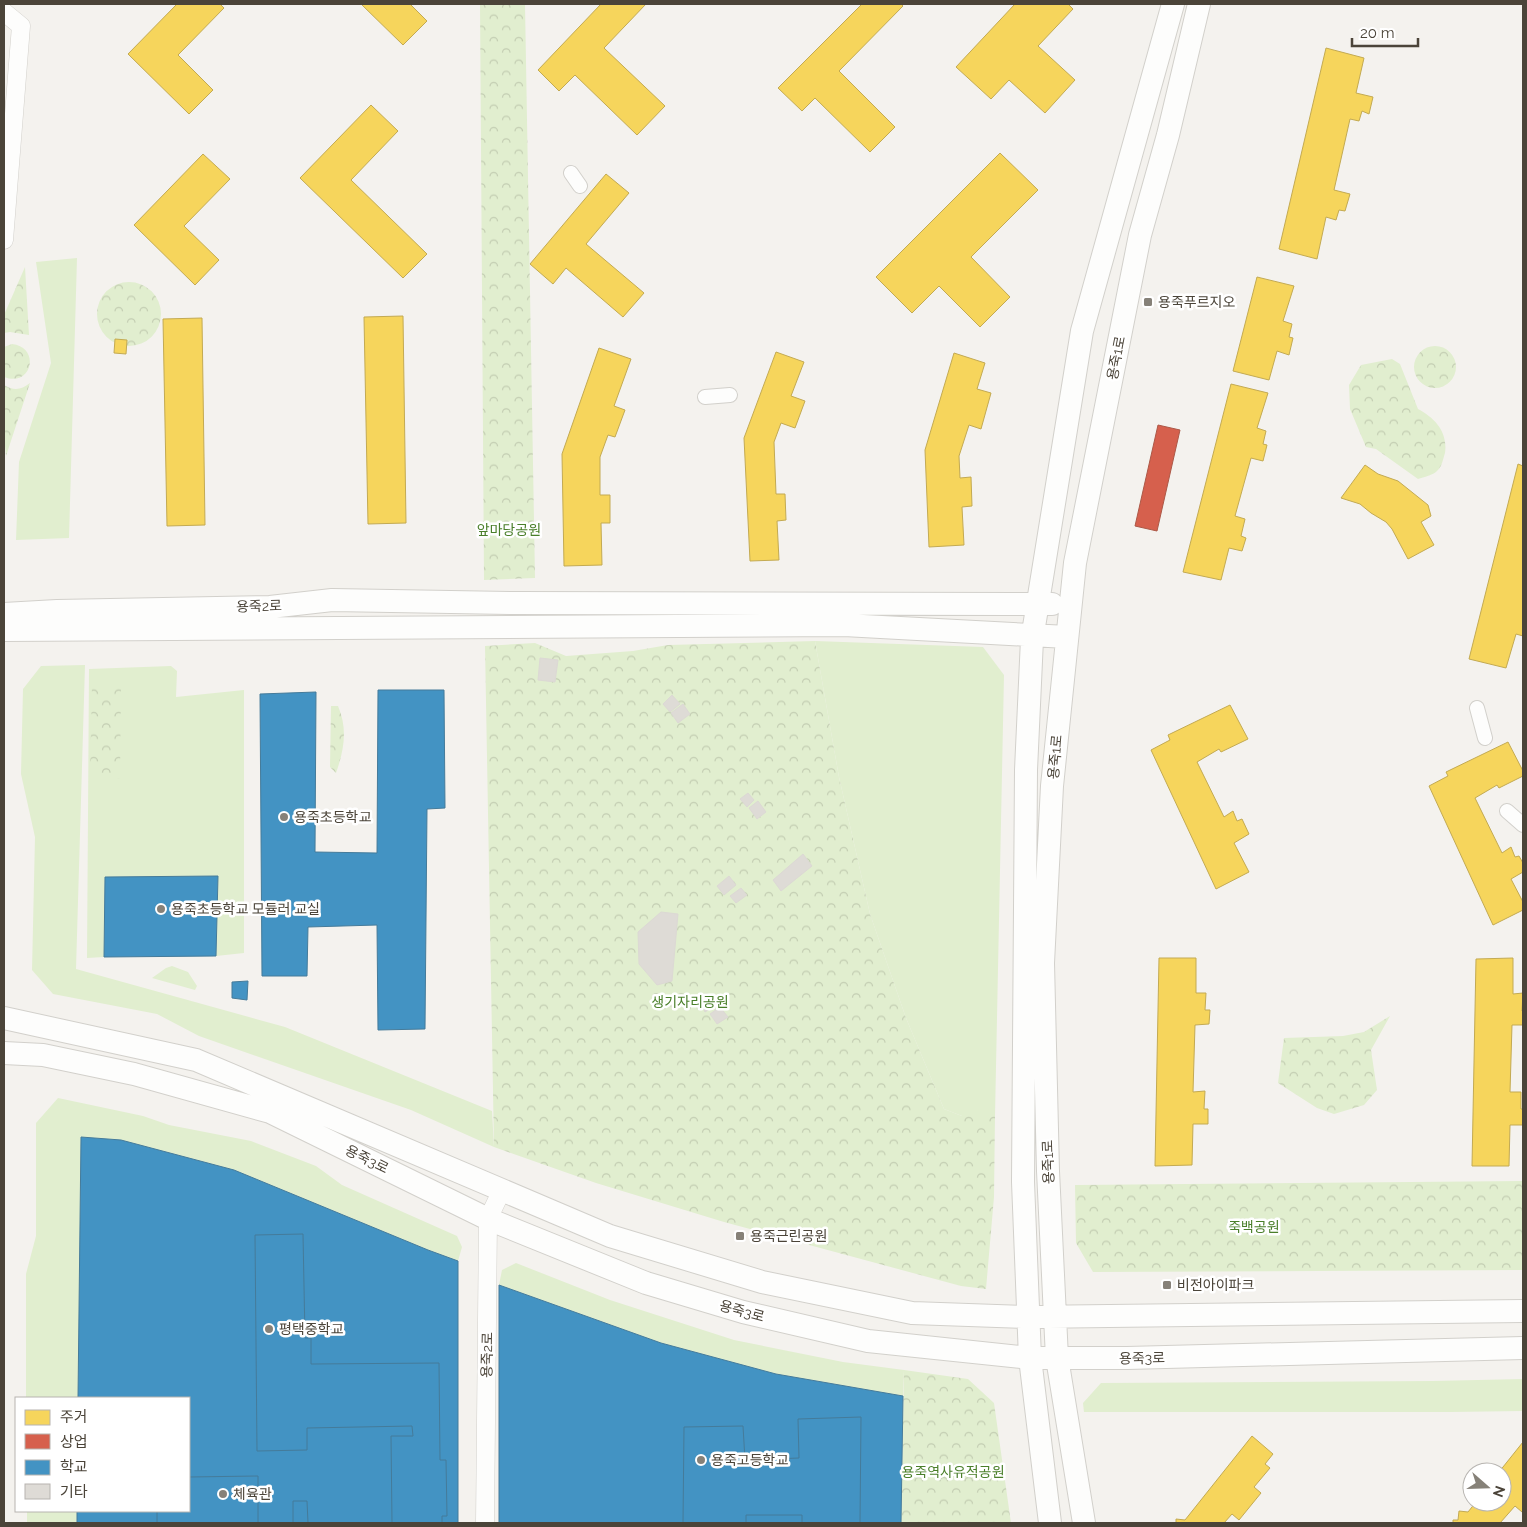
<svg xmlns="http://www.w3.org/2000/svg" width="1527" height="1527" font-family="Raleway,'Noto Sans KR',sans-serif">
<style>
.green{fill:#e1eecf}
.forest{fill:url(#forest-crowns)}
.homes{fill:#f6d55c;stroke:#c3aa52}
.shops{fill:#d6604d;stroke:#ac5847}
.schools{fill:#4393c3;stroke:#457b9a}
.building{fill:#dedbd6;stroke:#dcd9d4}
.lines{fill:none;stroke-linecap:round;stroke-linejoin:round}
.pedestrian-casing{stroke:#d2d0cb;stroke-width:16}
.minor-casing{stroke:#d2d0cb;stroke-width:19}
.tertiary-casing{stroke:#d2d0cb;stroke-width:24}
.pedestrian{stroke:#fdfdfc;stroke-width:14}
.minor{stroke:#fdfdfc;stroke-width:18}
.tertiary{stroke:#fdfdfc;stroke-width:22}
.poi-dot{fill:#868178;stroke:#fff;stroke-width:2}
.labels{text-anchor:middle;stroke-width:5;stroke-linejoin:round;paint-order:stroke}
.poi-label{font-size:14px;fill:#4b4439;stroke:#fff;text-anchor:start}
.street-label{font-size:14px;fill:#4b4439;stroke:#fff}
.park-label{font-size:14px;fill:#4a7f2a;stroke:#fff}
</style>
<defs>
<pattern id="forest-crowns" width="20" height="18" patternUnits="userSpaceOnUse" patternTransform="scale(1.25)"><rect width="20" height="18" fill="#e1eecf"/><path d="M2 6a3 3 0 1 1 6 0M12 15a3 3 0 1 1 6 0" fill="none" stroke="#c3cdb2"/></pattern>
</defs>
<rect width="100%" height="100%" fill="#f4f2ee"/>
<path class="green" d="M 77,258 L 69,538 L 16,540 L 19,462 L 51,363 L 36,262 Z
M 815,641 L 983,647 L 1004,675 L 995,1116 L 962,1116 L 944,1109 L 906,1018 L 870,914 L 839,777 Z
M 85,665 L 76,969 L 285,1027 L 492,1111 L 494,1147 L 411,1110 L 199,1036 L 157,1014 L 53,994 L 32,970 L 35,837 L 21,774 L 23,689 L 41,666 Z
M 171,666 L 177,671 L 176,697 L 244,690 L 244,953 L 216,956 L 218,876 L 105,877 L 104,957 L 87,958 L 89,669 Z
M 172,966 L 188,972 L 197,986 L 195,990 L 152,978 L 166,968 Z
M 58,1098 L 143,1116 L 169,1125 L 251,1141 L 316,1166 L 342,1185 L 457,1236 L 462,1247 L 458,1261 L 428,1250 L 234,1170 L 121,1140 L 81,1137 L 78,1398 L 26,1398 L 26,1274 L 36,1236 L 36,1123 Z
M 516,1263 L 610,1300 L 734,1340 L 843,1362 L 904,1370 L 903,1396 L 776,1374 L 661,1343 L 499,1285 L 502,1270 Z
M 1523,1379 L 1523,1411 L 1451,1412 L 1084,1412 L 1083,1403 L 1101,1383 L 1433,1381 Z
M 27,1511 L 77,1511 L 77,1523 L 27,1523 Z"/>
<path class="forest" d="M 480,4 L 525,4 L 535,578 L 484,580 Z
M 25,267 L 29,335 L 10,332 L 4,333 L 4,315 Z
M97 314a32 32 0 1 1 64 0a32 32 0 1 1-64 0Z
M 12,344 C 41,347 32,388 4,377 L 4,347 Z
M1414 367a21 21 0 1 1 42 0a21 21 0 1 1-42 0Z
M 1392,359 L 1400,364 L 1418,409 C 1435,418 1448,432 1445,453 C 1443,459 1442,467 1437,471 C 1433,475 1424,477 1418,479 L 1376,449 L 1366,447 L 1350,409 L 1349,385 L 1361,365 Z
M 30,383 L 6,456 L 4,436 L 4,385 C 14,391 21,390 30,383 Z
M 815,641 L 839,777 L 870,914 L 906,1018 L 944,1109 L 962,1116 L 995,1116 L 994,1197 L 986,1289 L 961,1286 L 724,1222 L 596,1183 L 494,1147 L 485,646 L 535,643 L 566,656 L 633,651 L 668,645 Z
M 92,684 L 121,685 L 120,779 L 90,778 Z
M 331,706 L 338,706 C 348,729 344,750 336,773 L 330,767 Z
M 1390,1016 L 1371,1050 L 1377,1090 L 1364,1105 L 1334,1114 L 1317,1108 L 1278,1083 L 1284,1038 L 1343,1036 L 1364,1032 Z
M 1523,1181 L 1523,1270 L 1093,1272 L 1076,1243 L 1075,1185 Z
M 904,1370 L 968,1379 L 994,1403 L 1011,1523 L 901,1523 Z"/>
<path class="homes" d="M 177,4 L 220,4 L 224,8 L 178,55 L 213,90 L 189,114 L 128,54 Z
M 361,4 L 410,4 L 427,21 L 403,45 Z
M 601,4 L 646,4 L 604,48 L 665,106 L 637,135 L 575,75 L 559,91 L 538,70 Z
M 862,4 L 901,4 L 903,6 L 839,71 L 895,127 L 870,152 L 815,98 L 802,111 L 778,88 Z
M 1015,4 L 1068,4 L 1073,9 L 1038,46 L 1075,80 L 1045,113 L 1009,80 L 991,99 L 956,67 Z
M 1326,48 L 1364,58 L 1356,93 L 1373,97 L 1369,114 L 1362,111 L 1359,121 L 1350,119 L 1334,190 L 1350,194 L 1345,211 L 1339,210 L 1336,220 L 1326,217 L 1317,259 L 1279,249 Z
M 371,105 L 398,131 L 351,180 L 427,254 L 403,278 L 300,178 Z
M 1000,153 L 1038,190 L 971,257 L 1010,297 L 980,327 L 939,286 L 912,313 L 876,277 Z
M 203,154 L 230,179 L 184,226 L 219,260 L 195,285 L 134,225 Z
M 606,174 L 629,193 L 586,244 L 644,293 L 623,317 L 566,268 L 553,284 L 530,264 Z
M 1257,277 L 1294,286 L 1283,321 L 1292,324 L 1289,337 L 1293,338 L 1289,355 L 1277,351 L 1269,380 L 1233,371 Z
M 403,316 L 406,523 L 368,524 L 364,317 Z
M 202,318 L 205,525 L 167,526 L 163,319 Z
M 115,339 L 127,340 L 126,354 L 114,353 Z
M 599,348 L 631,359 L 614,406 L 625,410 L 615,437 L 608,435 L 600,457 L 600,495 L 610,495 L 610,523 L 601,523 L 602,565 L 564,566 L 562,454 Z
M 776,352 L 804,362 L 791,396 L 805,401 L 795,428 L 781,423 L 774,442 L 776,494 L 785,494 L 786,520 L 777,521 L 779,560 L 750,561 L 744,438 Z
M 954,353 L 985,363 L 977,389 L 991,393 L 981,429 L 969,425 L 959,456 L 960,478 L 971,477 L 972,506 L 962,507 L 964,545 L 929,547 L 925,450 Z
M 1231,384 L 1268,393 L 1257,428 L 1266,431 L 1263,444 L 1267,445 L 1263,461 L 1251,458 L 1235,516 L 1245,519 L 1241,536 L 1246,538 L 1242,551 L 1229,548 L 1221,580 L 1183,572 Z
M 1518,464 L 1523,466 L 1523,636 L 1516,634 L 1506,668 L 1469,659 Z
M 1365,465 L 1378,474 L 1398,481 L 1428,505 L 1431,516 L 1421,522 L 1434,545 L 1408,559 L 1392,529 L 1386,522 L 1371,513 L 1360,504 L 1341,498 Z
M 1230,705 L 1248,739 L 1221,752 L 1219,749 L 1197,762 L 1224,817 L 1233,811 L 1237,821 L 1242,819 L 1249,834 L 1234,843 L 1249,872 L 1216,889 L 1151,750 L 1170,740 L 1168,735 Z
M 1508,742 L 1523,771 L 1523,776 L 1499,788 L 1497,785 L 1475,798 L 1502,853 L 1511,847 L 1515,857 L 1519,856 L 1523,863 L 1523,872 L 1511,879 L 1523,902 L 1523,910 L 1493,925 L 1429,786 L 1448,776 L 1446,772 Z
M 1159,958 L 1196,958 L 1196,993 L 1206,993 L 1205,1010 L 1210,1010 L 1209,1024 L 1195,1025 L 1193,1092 L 1205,1091 L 1204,1109 L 1208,1109 L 1208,1124 L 1193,1124 L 1192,1165 L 1155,1166 Z
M 1513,958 L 1513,994 L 1523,993 L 1522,1011 L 1523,1011 L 1523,1025 L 1512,1025 L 1510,1092 L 1521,1092 L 1521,1109 L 1523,1109 L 1523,1125 L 1510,1125 L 1509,1166 L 1472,1166 L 1476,959 Z
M 1252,1436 L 1273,1454 L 1265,1464 L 1270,1468 L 1254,1487 L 1261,1493 L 1239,1520 L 1232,1514 L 1224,1523 L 1176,1523 L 1176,1519 L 1185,1520 Z
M 1523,1442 L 1523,1510 L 1522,1512 L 1515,1506 L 1500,1523 L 1453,1523 L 1453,1520 L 1458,1520 L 1459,1511 L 1468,1512 L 1476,1502 L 1502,1502 L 1502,1472 L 1499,1472 Z"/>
<path class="shops" d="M 1158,425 L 1180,430 L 1157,531 L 1135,526 Z"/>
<path class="schools" d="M 378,690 L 444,690 L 445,808 L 427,809 L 425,1029 L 378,1030 L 377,925 L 308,927 L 307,976 L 262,976 L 260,694 L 316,692 L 315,852 L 377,853 Z
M 218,876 L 216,956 L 104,957 L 105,877 Z
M 248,981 L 247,1000 L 232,998 L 232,982 Z
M 81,1137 L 121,1140 L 234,1170 L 428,1250 L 458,1261 L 458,1523 L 77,1523 L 77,1511 L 189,1511 L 189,1398 L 78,1398 Z
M 303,1234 L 305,1338 L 311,1338 L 311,1364 L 439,1363 L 440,1460 L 446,1460 L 447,1516 L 442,1516 L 442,1523 L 392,1523 L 391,1436 L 413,1436 L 412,1426 L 307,1428 L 307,1450 L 257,1451 L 255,1235 Z
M 499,1285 L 661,1343 L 776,1374 L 903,1396 L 901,1523 L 499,1523 Z
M 861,1417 L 860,1523 L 802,1523 L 802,1515 L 746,1515 L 746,1523 L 683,1523 L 684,1427 L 743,1426 L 745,1460 L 799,1458 L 798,1419 Z
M 258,1476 L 258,1523 L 157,1523 L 157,1511 L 189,1511 L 189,1477 Z
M 293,1501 L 307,1501 L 308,1523 L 293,1523 Z"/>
<path class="building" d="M 540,658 L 558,660 L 555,682 L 538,680 Z
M 672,695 L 680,704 L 670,712 L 663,704 Z
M 683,704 L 690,714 L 678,723 L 671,713 Z
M 748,793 L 754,800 L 747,807 L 740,799 Z
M 758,801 L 766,812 L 757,819 L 749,808 Z
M 803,854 L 812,866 L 781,891 L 773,880 Z
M 729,876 L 736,885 L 724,895 L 717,886 Z
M 741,888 L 747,895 L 736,903 L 730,896 Z
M 661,912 L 678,914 L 672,981 L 657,985 L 639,964 L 638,932 Z
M 711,997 L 716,1005 L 705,1012 L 701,1003 Z
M 720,1007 L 728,1017 L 717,1024 L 710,1014 Z"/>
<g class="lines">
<defs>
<path id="pedestrian" d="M 571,173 L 580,186
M 705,397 L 730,395
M 1477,708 L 1485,738
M 1507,811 L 1523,825"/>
<path id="minor" d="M 4,12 L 21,26 L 4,240
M 485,1523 L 488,1219 L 502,1190"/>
<path id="tertiary" d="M 4,614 L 57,611 L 270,607 L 332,600 L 513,603 L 1052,604
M 4,630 L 844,625 L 1067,637
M 4,1018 L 196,1060 L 610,1236 L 762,1282 L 912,1313 L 1028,1317 L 1523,1311
M 4,1053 L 43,1055 L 134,1074 L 270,1112 L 488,1219 L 646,1283 L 743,1312 L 868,1341 L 1030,1358 L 1127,1358 L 1523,1348
M 1050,1523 L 1030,1358 L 1023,1182 L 1026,770 L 1032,639 L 1082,331 L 1173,4
M 1084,1523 L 1057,1358 L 1048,1171 L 1043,963 L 1052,786 L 1075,563 L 1140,235 L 1168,135 L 1199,4"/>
</defs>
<use href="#pedestrian" class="pedestrian-casing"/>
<use href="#minor" class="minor-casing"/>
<use href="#tertiary" class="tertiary-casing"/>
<use href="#pedestrian" class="pedestrian"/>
<use href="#minor" class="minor"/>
<use href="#tertiary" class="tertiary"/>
</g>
<g class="poi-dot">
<rect x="1143" y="297" width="10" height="10" rx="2.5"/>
<circle cx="284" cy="817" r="5"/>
<circle cx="161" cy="909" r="5"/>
<rect x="735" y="1231" width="10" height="10" rx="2.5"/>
<rect x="1162" y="1280" width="10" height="10" rx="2.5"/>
<circle cx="269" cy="1329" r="5"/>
<circle cx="701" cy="1460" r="5"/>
<circle cx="223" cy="1494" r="5"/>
</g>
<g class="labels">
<g class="poi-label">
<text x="1158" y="307">용죽푸르지오</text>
<text x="294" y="822">용죽초등학교</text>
<text x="171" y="914">용죽초등학교 모듈러 교실</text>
<text x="750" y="1241">용죽근린공원</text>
<text x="1177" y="1290">비전아이파크</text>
<text x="279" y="1334">평택중학교</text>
<text x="711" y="1465">용죽고등학교</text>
<text x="233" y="1499">체육관</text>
</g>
<g class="street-label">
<text transform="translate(1116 358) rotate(-79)" y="5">용죽1로</text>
<text transform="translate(259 606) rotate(-2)" y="5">용죽2로</text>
<text transform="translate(1055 757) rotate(-85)" y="5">용죽1로</text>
<text transform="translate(367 1159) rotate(26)" y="5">용죽3로</text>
<text transform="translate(1048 1162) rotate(-92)" y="5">용죽1로</text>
<text transform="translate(742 1311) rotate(15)" y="5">용죽3로</text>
<text transform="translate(487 1355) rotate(-89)" y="5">용죽2로</text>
<text transform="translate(1142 1358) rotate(-1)" y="5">용죽3로</text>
</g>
<g class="park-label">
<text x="509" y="535">앞마당공원</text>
<text x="690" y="1007">생기자리공원</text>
<text x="1254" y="1232">죽백공원</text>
<text x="953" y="1477">용죽역사유적공원</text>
</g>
</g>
<rect width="1527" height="1527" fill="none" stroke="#4b4439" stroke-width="10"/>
<rect x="15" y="1397" width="175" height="115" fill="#ffffff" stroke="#b7b4b0"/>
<rect x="25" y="1410" width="25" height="15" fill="#f6d55c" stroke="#b7b4b0"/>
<text x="60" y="1422" font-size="15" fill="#4b4439">주거</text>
<rect x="25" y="1434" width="25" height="15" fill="#d6604d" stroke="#b7b4b0"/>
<text x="60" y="1447" font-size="15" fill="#4b4439">상업</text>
<rect x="25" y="1460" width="25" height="15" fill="#4393c3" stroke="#b7b4b0"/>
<text x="60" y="1472" font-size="15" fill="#4b4439">학교</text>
<rect x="25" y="1484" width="25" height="15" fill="#dedbd6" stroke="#b7b4b0"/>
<text x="60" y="1497" font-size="15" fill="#4b4439">기타</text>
<g transform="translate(1487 1487) rotate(110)"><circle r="24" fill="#ffffff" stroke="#b7b4b0"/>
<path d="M0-4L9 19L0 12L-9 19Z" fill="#868178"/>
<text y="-8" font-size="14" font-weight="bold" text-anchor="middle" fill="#4b4439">N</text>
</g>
<path d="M1352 38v8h66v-8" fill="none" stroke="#4b4439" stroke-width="2.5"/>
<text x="1360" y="38" font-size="15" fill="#4b4439" stroke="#ffffff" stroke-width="4" paint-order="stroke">20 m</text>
</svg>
